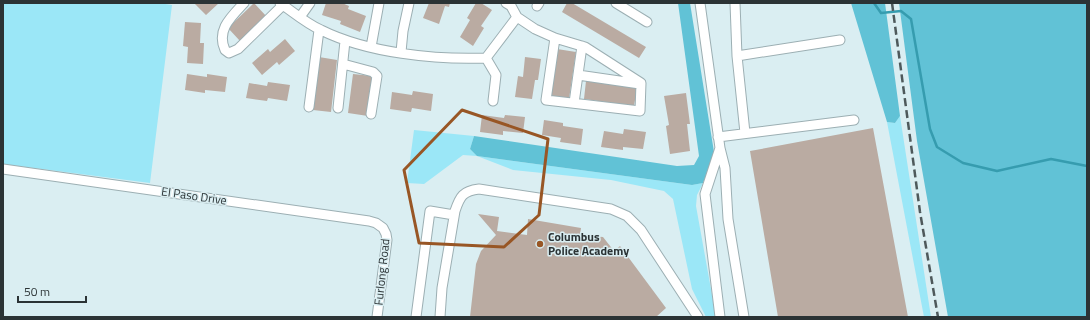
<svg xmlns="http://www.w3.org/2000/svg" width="1090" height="320" font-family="'Titillium Web',sans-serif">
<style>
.green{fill:#9be7f7}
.forest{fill:#61c2d6}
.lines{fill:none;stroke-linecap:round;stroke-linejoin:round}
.stream{stroke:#369caf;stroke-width:2.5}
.building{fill:#baaba2}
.minor-casing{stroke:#9cafb3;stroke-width:11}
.minor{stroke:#fff;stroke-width:9}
.rail{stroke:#4e595b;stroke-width:2.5;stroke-dasharray:8 4;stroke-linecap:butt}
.marked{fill:none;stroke:#985625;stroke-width:3;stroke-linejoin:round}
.poi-dot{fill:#985625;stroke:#daeef2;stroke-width:1.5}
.labels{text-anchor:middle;stroke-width:3;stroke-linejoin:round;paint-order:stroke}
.street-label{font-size:12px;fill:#2b3335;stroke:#daeef2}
.poi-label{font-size:12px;font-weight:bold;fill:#2b3335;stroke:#daeef2;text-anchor:start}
</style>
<rect width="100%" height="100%" fill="#daeef2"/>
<path class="green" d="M 3,3 L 159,3 L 172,5 L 150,183 L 3,164 Z
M 900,116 L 931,317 L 924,317 L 887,122 L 895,123 Z
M 414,130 L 474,136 L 470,149 L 477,156 L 692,185 L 703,183 L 697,195 L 696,206 L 716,317 L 706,317 L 692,289 L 673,199 L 664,191 L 611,180 L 513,170 L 477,156 L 463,155 L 424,184 L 407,183 Z"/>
<path class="forest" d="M 678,3 L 690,3 L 714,152 L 712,164 L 703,183 L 692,185 L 477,156 L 470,149 L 474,136 L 677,166 L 694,165 L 699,156 Z
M 851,3 L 885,3 L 900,116 L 895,123 L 887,122 Z
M 899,3 L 1087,3 L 1087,317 L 948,317 L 917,141 Z"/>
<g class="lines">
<path class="stream" d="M 874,3 L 881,13 L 901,11 L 911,19 L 930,129 L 937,147 L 963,163 L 997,171 L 1051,159 L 1087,166"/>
</g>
<path class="building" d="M 194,3 L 219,3 L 206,15 Z
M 254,3 L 267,17 L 240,41 L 228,28 Z
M 326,3 L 342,3 L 349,6 L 348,9 L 366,16 L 360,32 L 340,24 L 341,21 L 322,15 Z
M 429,3 L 450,3 L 449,7 L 445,6 L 439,24 L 423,18 Z
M 476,3 L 481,3 L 492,10 L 481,26 L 484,28 L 473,46 L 460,37 L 470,20 L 467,18 Z
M 567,3 L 572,3 L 646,47 L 639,58 L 562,12 Z
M 185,22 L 201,23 L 200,43 L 204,43 L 203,64 L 187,63 L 188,47 L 183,46 Z
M 285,39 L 295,51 L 279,65 L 277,62 L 262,75 L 252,63 L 268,49 L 270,52 Z
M 557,49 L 576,52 L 569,99 L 551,97 Z
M 319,57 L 337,60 L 331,112 L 313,110 Z
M 525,57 L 541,59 L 538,80 L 535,80 L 532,99 L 515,97 L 518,76 L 523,77 Z
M 187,74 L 207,77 L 207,74 L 227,77 L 225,92 L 205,90 L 205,93 L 185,90 Z
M 353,74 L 372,76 L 368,116 L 348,113 Z
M 586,81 L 637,88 L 634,106 L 584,99 Z
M 268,82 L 290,85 L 287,101 L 268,98 L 267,101 L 246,98 L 249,83 L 267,86 Z
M 413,91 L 433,94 L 431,111 L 412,108 L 411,112 L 390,109 L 392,92 L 412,95 Z
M 686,93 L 690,124 L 687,124 L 690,151 L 670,154 L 666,126 L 669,125 L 664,96 Z
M 482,115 L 504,118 L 505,115 L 525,117 L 523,133 L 503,131 L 503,135 L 480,132 Z
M 544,120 L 563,123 L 563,126 L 583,129 L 581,145 L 560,142 L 561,138 L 542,135 Z
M 873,128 L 908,317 L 778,317 L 750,151 Z
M 624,129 L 646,132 L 643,149 L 623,147 L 623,150 L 601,147 L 604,131 L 623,134 Z
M 478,214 L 499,217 L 497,231 L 527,235 L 528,219 L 581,228 L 580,235 L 603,237 L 614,251 L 620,246 L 666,308 L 656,317 L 470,317 L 476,264 L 481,251 L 496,235 Z"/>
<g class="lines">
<defs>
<path id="minor" d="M 244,3 C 231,17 216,30 225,50 L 229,53 L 238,49 L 285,3
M 280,3 C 293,12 307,24 321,30 C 367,53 436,60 486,58
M 506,3 L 511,6 L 517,17 L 535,29 L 555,38 L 585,47 L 641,83 L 640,111 L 546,100 L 555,38
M 616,3 L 647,22
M 700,3 L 720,148 L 705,194 L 720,317
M 735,3 L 737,56 L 745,133
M 537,6 L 539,3
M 300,17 L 310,3
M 371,47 L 379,3
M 401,52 L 403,31 L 409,3
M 737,56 L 840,40
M 486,58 L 517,17
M 486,58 L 496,75 L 493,101
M 343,64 L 373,72 L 377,76 L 371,114
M 578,75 L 640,84
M 574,103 L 582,46
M 309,107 L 319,30
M 338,108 L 345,41
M 718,137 L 854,120
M 720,148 L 725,168 L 728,219 L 744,317
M 3,169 L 369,221 L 376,223 L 383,228 L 386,234 L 387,240 L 377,317
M 416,317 L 430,211 L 454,215
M 440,317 L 442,288 L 455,211 C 460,196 463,191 479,189 L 611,209 L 627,216 L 641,230 L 698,317"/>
</defs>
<use href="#minor" class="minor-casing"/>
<use href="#minor" class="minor"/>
<path class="rail" d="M 892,3 L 920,212 L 938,317"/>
</g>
<path class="marked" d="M 462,110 L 548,139 L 539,215 L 504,247 L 419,243 L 404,170 Z"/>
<circle class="poi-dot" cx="540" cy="244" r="4"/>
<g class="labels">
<g class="street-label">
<text transform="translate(194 196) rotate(8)" y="4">El Paso Drive</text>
<text transform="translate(382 272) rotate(-84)" y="4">Furlong Road</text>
</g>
<g class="poi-label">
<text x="548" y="241">Columbus<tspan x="548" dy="14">Police Academy</tspan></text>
</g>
</g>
<rect width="1090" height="320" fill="none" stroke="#2b3335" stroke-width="8"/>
<path d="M18 296v6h68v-6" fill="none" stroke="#2b3335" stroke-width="2"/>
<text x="24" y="296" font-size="12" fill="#2b3335" stroke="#daeef2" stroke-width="3" paint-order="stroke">50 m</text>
</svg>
